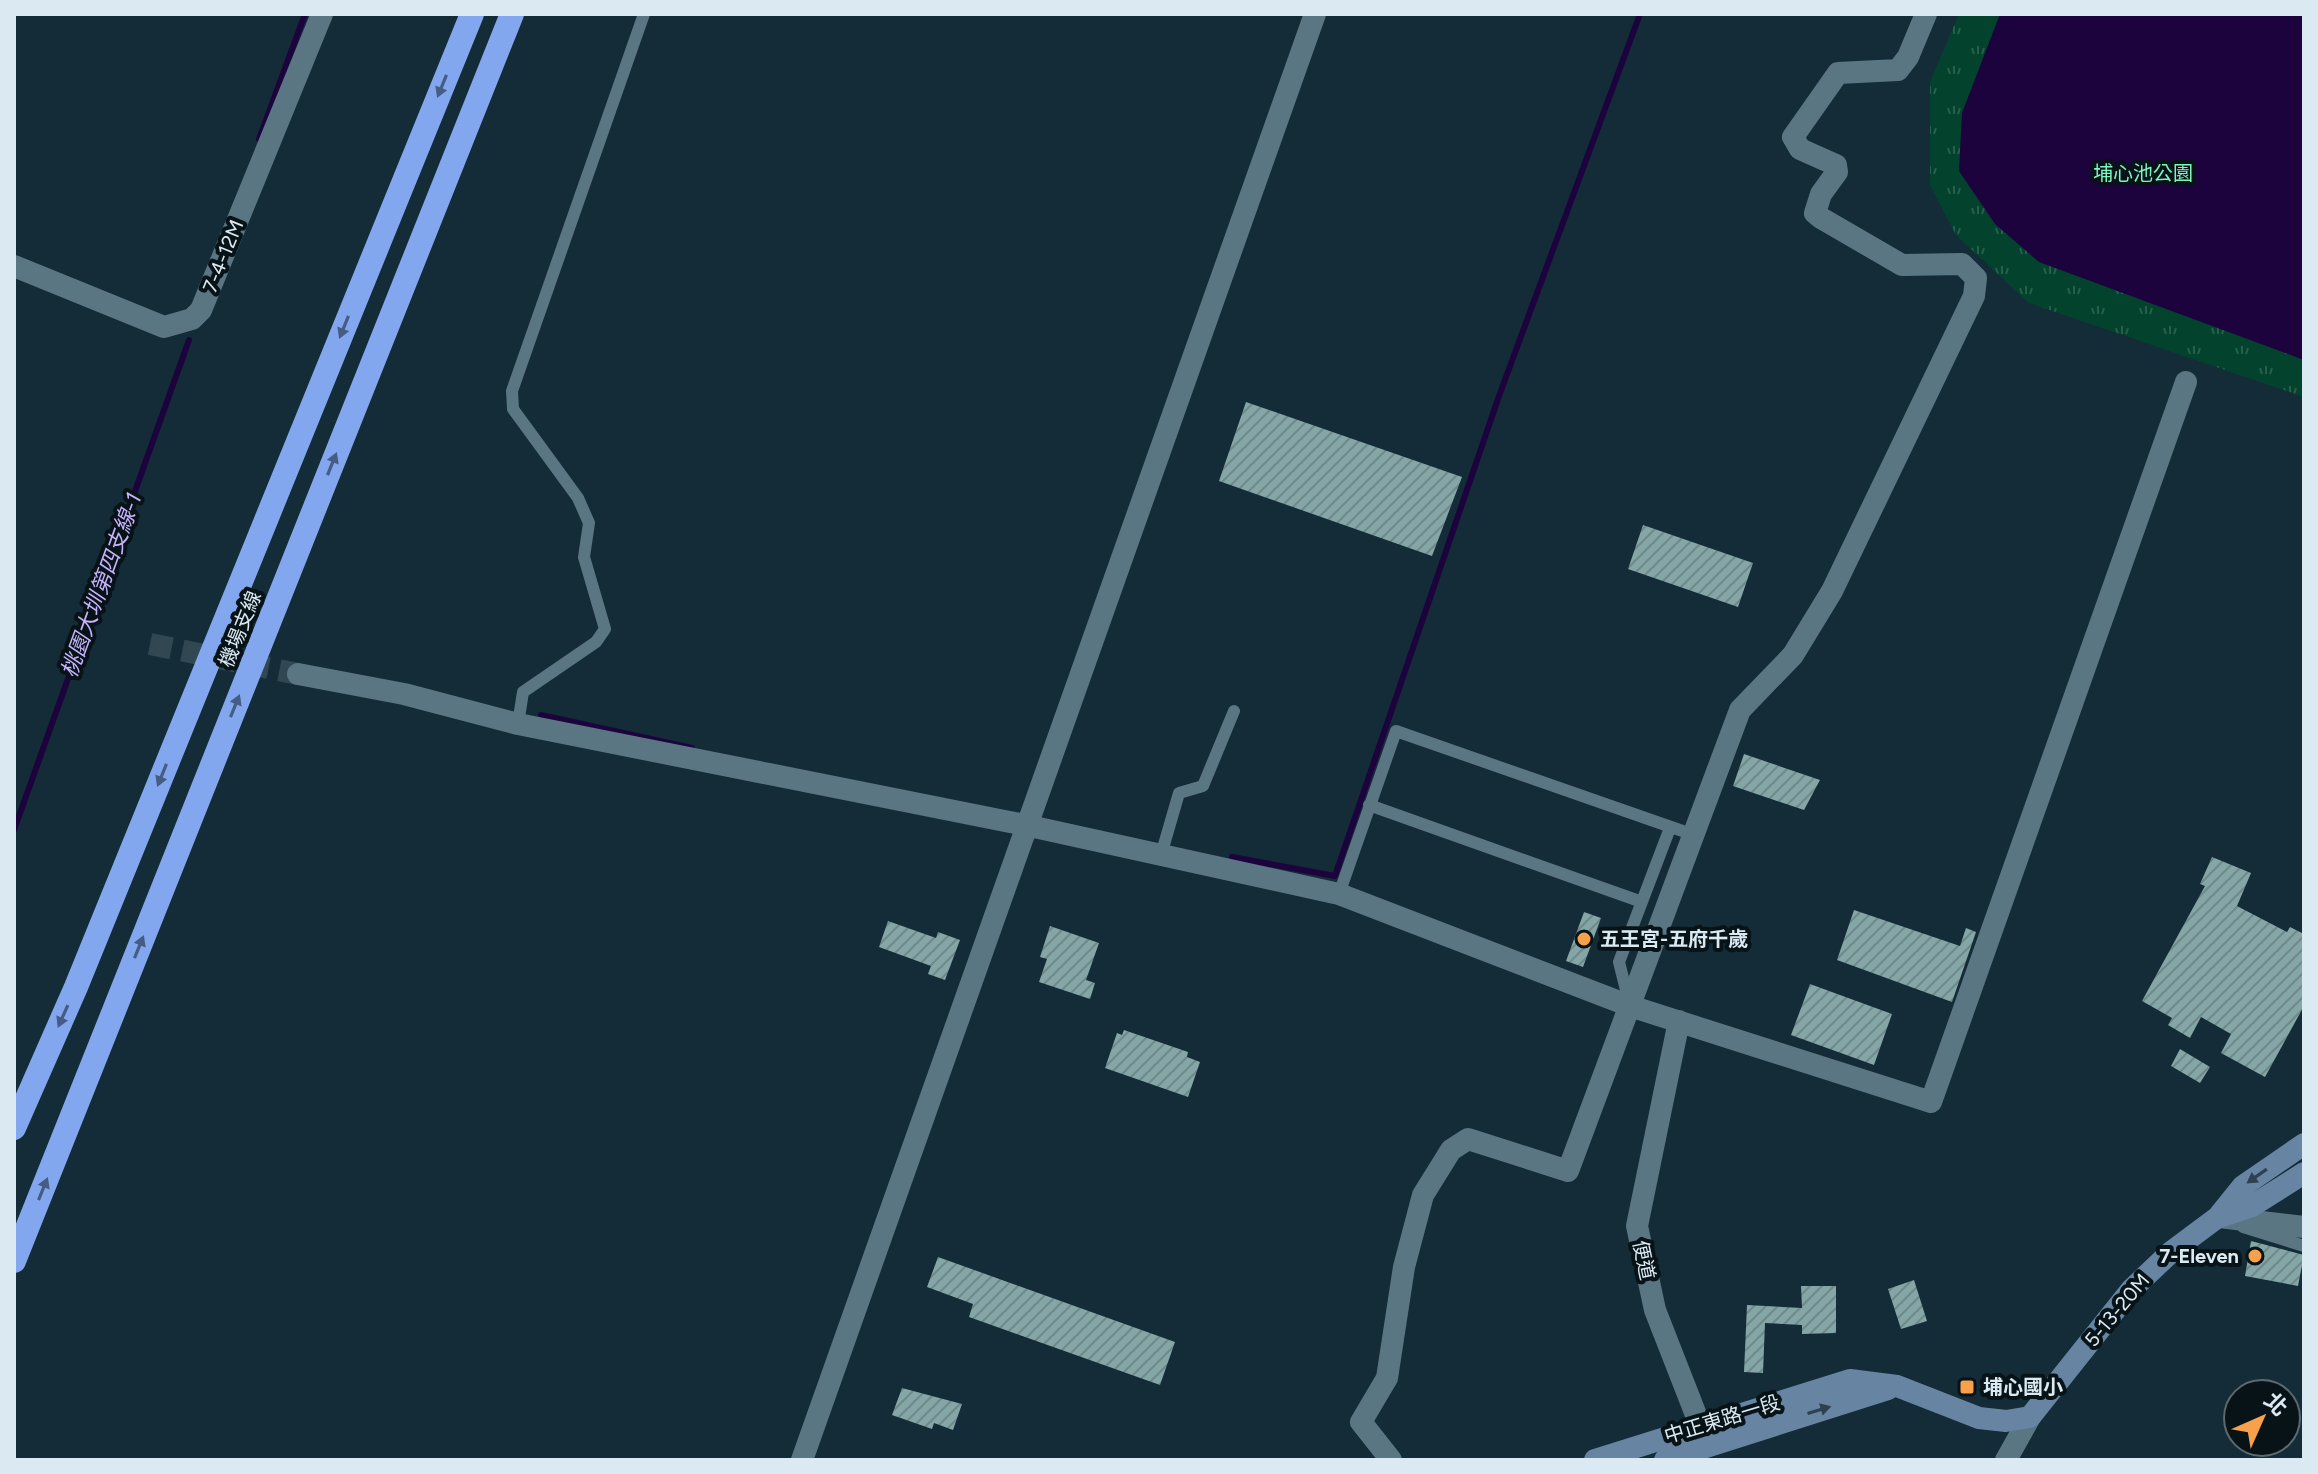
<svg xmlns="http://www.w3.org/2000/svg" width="2318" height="1474" font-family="Figtree,'Noto Sans TC',sans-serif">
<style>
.grass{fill:url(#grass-tufts)}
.water{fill:#1d033d}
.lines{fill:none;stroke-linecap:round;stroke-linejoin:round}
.stream{stroke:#1d033d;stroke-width:6}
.building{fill:url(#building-hatch)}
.minor-tunnel{stroke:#314853;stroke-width:22;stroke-dasharray:22 11;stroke-linecap:butt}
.service{stroke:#5b7683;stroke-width:12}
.minor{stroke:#5b7683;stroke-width:22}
.tertiary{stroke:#5b7683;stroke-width:22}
.secondary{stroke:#6785a3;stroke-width:22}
.motorway{stroke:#82a7ef;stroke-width:24}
.oneway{fill:#455d84}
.oneway2{fill:#2e4150}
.poi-dot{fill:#f8a14a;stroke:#081318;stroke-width:3}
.labels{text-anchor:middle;stroke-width:8;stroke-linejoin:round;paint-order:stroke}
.park-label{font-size:20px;fill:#7ef4c0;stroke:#081318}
.street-label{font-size:20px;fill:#dbeaf2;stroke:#081318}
.poi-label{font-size:20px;font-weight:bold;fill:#dbeaf2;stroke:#081318;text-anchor:start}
.water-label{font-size:22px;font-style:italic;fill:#c7b3fd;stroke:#081318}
</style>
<defs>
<pattern id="grass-tufts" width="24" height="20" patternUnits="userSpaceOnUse" patternTransform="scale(2)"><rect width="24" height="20" fill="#03432d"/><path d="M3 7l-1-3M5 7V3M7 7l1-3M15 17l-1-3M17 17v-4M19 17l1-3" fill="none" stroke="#275e4c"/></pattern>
<pattern id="building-hatch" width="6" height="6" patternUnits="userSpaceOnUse" patternTransform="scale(2)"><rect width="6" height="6" fill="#84a6a6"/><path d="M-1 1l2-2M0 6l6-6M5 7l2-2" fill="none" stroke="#70898a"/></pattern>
</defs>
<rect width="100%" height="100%" fill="#132c37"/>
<path class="grass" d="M 1959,14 L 2304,14 L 2304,397 L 2029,303 L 1956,235 L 1930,185 L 1930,82 Z"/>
<path class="water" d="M 2000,14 L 2304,14 L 2304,360 L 2039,262 L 1995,224 L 1959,171 L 1962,113 Z"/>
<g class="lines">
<path class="stream" d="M 259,139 L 305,14
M 541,715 L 692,748
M 14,830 L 189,340
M 1232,857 L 1335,876 L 1499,396 L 1640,14"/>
</g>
<path class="building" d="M 1246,402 L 1462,477 L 1432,556 L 1219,481 Z
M 1643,525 L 1753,563 L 1738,607 L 1628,569 Z
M 1744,754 L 1820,780 L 1804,810 L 1733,786 Z
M 2212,857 L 2251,873 L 2237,906 L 2287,932 L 2290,927 L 2304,934 L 2304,1006 L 2265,1077 L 2221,1053 L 2231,1034 L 2201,1017 L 2190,1038 L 2168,1025 L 2172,1018 L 2142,1001 L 2205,886 L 2200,884 Z
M 1854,910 L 1960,946 L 1966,928 L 1976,932 L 1952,1002 L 1837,960 Z
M 1584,912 L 1601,918 L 1583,967 L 1566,961 Z
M 888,921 L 936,938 L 938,932 L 960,940 L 945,980 L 928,974 L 931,966 L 879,947 Z
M 1050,926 L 1099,943 L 1086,980 L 1095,983 L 1090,999 L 1039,982 L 1047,959 L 1040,957 Z
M 1810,984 L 1892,1014 L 1874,1065 L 1791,1035 Z
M 1124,1030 L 1188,1052 L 1187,1057 L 1200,1062 L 1188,1097 L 1105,1068 L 1117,1033 L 1122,1035 Z
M 2180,1049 L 2210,1067 L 2200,1083 L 2171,1066 Z
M 2251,1241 L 2304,1255 L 2298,1286 L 2245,1276 Z
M 938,1257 L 1175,1342 L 1160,1385 L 969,1317 L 973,1304 L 927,1287 Z
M 1914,1280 L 1927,1321 L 1901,1329 L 1888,1289 Z
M 1801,1286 L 1836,1286 L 1836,1333 L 1802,1334 L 1802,1325 L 1765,1323 L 1763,1373 L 1744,1372 L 1747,1305 L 1802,1308 Z
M 902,1388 L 962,1404 L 953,1430 L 934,1423 L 932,1429 L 892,1415 Z"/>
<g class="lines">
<path class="minor-tunnel" d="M 150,644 L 298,674"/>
<path class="service" d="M 518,724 L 523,692 L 596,642 L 605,629 L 584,557 L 589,523 L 578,498 L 513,409 L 512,391 L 644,14
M 1369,805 L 1642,902
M 1161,855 L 1179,793 L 1203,786 L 1234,711
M 1339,894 L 1396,731 L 1694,835
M 1629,1002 L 1619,962 L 1670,828
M 2243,1227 L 2304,1246"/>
<path class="minor" d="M 14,266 L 164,327 L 192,319 L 201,310 L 322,14
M 298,674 L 404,694 L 518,724 L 1025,825 L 1339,894 L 1630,1006 L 1931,1102 L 2186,382
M 1679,1021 L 1637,1226 L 1655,1310 L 1707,1443
M 2219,1217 L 2304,1227
M 802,1460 L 1315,14
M 1391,1460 L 1361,1422 L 1387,1378 L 1404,1267 L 1423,1195 L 1451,1150 L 1468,1139 L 1568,1171 L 1740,710 L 1793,655 L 1832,591 L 1974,296 L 1976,278 L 1962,264 L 1902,265 L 1821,218 L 1815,213 L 1821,194 L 1837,172 L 1836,165 L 1800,149 L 1793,137 L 1838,73 L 1898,70 L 1908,57 L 1926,14"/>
<path class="tertiary" d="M 2006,1460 L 2030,1417"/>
<path class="secondary" d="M 2219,1217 L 2252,1206 L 2304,1173
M 1595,1460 L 1850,1380 L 1897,1386 L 1979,1418 L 2006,1421 L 2030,1417 L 2131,1290 L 2171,1252 L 2218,1217 L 2243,1186 L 2304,1144
M 1665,1460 L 1888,1389"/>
<path class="motorway" d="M 14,1128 L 76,987 L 472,14
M 14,1261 L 512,14"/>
</g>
<defs><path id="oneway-solid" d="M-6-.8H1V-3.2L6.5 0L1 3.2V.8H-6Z" transform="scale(2)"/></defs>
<g class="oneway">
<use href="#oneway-solid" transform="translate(442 86) rotate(112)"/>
<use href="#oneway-solid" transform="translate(344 327) rotate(112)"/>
<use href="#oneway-solid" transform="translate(332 464) rotate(-68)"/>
<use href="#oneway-solid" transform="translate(235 706) rotate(-68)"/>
<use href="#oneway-solid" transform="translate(162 775) rotate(112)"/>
<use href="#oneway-solid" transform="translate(139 947) rotate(-68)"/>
<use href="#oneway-solid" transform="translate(63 1016) rotate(114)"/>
<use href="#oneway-solid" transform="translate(43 1189) rotate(-68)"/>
</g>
<g class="oneway2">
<use href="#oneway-solid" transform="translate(2257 1176) rotate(145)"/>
<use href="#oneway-solid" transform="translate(1819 1410) rotate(-17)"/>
</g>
<g class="poi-dot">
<circle cx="1584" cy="939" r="8"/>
<circle cx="2255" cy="1256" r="8"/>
<rect x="1959" y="1379" width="16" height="16" rx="4"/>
</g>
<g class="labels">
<g class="park-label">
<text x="2143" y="180">埔心池公園</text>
</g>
<g class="street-label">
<text transform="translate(223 256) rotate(-68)" y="7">7-4-12M</text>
<text transform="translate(240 629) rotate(-68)" y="7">機場支線</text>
<text transform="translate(1644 1260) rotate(78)" y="7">便道</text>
<text transform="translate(2117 1310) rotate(-50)" y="7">5-13-20M</text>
<text transform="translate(1722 1419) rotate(-17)" y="7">中正東路一段</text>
</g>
<g class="poi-label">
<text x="1600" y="946">五王宮-五府千歲</text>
<text x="2239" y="1263" text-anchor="end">7-Eleven</text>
<text x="1983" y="1394">埔心國小</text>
</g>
<g class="water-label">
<text transform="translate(101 585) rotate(-70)" y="8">桃園大圳第四支線-1</text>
</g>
</g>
<rect width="2318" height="1474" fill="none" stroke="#dbeaf2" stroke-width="32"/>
<g transform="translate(2262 1418) rotate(45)"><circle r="38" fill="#081318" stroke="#5c696f" stroke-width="2"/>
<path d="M0-6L14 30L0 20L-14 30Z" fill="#f8a14a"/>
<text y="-12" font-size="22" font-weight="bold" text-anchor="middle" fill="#dbeaf2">北</text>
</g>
</svg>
